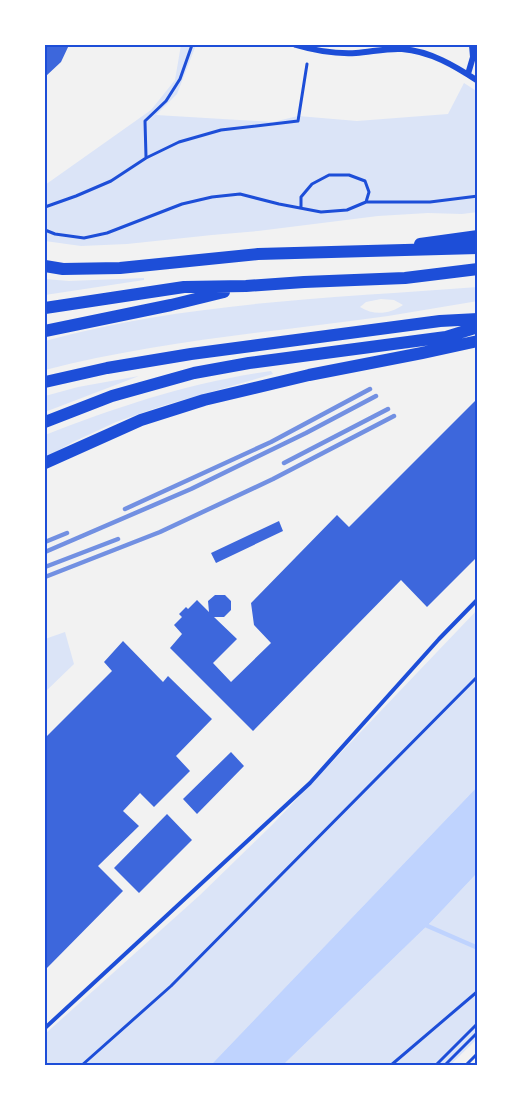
<svg xmlns="http://www.w3.org/2000/svg" width="523" height="1111" font-family="'Fira Sans',sans-serif">
<style>
.green{fill:#dbe4f7;fill-rule:evenodd}
.water{fill:#bfd3fe}
.lines{fill:none;stroke-linecap:round;stroke-linejoin:round}
.stream{stroke:#bfd3fe;stroke-width:4.5}
.building{fill:#3d67dc}
.path{stroke:#1d4ed8;stroke-width:3}
.service{stroke:#1d4ed8;stroke-width:4}
.minor{stroke:#1d4ed8;stroke-width:6}
.trunk{stroke:#1d4ed8;stroke-width:12}
.rail{stroke:#7290e2;stroke-width:4.5}
.neatline{fill:none;stroke:#1d4ed8;stroke-width:2}
</style>
<rect width="100%" height="100%" fill="#f2f2f2"/>
<path class="green" d="M 181,45 L 196,45 L 177,94 L 156,115 L 273,122 L 298,116 L 357,121 L 448,114 L 464,83 L 478,92 L 478,212 L 462,214 L 428,213 L 378,216 L 258,231 L 212,235 L 127,244 L 81,246 L 45,241 L 45,185 L 151,110 L 175,80 Z
M 144,278 L 144,280 L 45,295 L 45,279 L 69,281 Z
M 478,287 L 478,301 C 448,306 418,311 388,316 C 273,332 158,341 45,370 L 45,341 C 186,302 333,298 478,287 ZM 381,299 L 394,300 L 403,305 C 390,314 374,316 360,307 L 366,302 Z
M 271,371 L 273,374 L 162,406 L 116,422 L 73,442 L 45,458 L 45,435 C 119,406 192,382 271,371 Z
M 139,376 L 45,412 L 45,396 L 78,387 Z
M 478,609 L 478,786 L 210,1066 L 45,1066 L 45,1034 L 200,895 L 272,825 Z
M 65,632 L 74,664 L 45,692 L 45,639 Z
M 478,872 L 478,1038 L 449,1066 L 282,1066 L 431,922 Z"/>
<path class="water" d="M 478,786 L 478,872 L 431,922 L 282,1066 L 210,1066 Z"/>
<g class="lines">
<path class="stream" d="M 423,924 L 478,948"/>
</g>
<path class="building" d="M 45,45 L 69,45 L 61,62 L 46,76 L 45,76 Z
M 478,398 L 478,556 L 427,607 L 401,580 L 253,731 L 170,648 L 182,634 L 174,625 L 182,617 L 179,614 L 186,607 L 188,609 L 197,600 L 209,612 L 208,601 L 215,595 L 225,595 L 231,601 L 231,610 L 224,617 L 214,617 L 237,639 L 213,663 L 231,682 L 271,643 L 254,625 L 251,603 L 337,515 L 349,527 Z
M 279,521 L 283,531 L 216,563 L 211,553 Z
M 123,641 L 163,682 L 168,676 L 212,719 L 176,756 L 190,771 L 154,807 L 140,793 L 123,811 L 139,826 L 98,866 L 123,891 L 45,970 L 45,738 L 112,671 L 104,662 Z
M 231,752 L 244,766 L 197,814 L 183,799 Z
M 167,814 L 192,840 L 139,893 L 114,868 Z"/>
<g class="lines">
<path class="path" d="M 146,157 L 145,121 L 166,101 L 180,79 L 192,45
M 366,202 L 430,202 L 478,196
M 45,207 L 76,196 L 111,181 L 146,158 L 179,142 L 221,130 L 298,121 L 307,64
M 45,230 L 55,234 L 84,238 L 107,233 L 182,204 L 212,197 L 240,194 L 279,204 L 321,212 L 347,210 L 366,202 L 369,192 L 365,181 L 349,175 L 329,175 L 312,184 L 301,197 L 301,207
M 81,1066 L 171,986 L 478,676
M 390,1066 L 478,991
M 435,1066 L 478,1023
M 444,1066 L 478,1032
M 465,1066 L 478,1053"/>
<path class="service" d="M 45,1028 L 310,783 L 439,639 L 478,599"/>
<path class="minor" d="M 296,45 C 316,51 336,54 356,53 C 371,52 387,48 402,49 C 430,51 455,66 478,81
M 468,74 L 473,57 L 472,45"/>
<path class="trunk" d="M 420,244 L 478,236
M 45,266 L 63,269 L 120,268 L 258,254 L 478,248
M 45,308 L 184,287 L 246,286 L 304,282 L 405,278 L 478,269
M 45,331 L 171,305 L 224,292
M 45,382 L 107,368 L 191,354 L 440,321 L 478,319
M 45,422 L 112,396 L 194,373 L 249,363 L 446,337 L 478,327
M 45,463 L 141,420 L 204,400 L 309,375 L 422,353 L 478,341"/>
<path class="rail" d="M 284,463 L 388,409
M 125,509 L 271,442 L 370,389
M 45,542 L 67,533
M 45,552 L 191,489 L 306,433 L 376,396
M 45,567 L 118,539
M 45,577 L 160,532 L 273,479 L 394,416"/>
</g>
<rect width="523" height="1111" fill="none" stroke="#ffffff" stroke-width="93"/>
<rect x="46" y="46" width="430" height="1018" class="neatline"/>
</svg>
